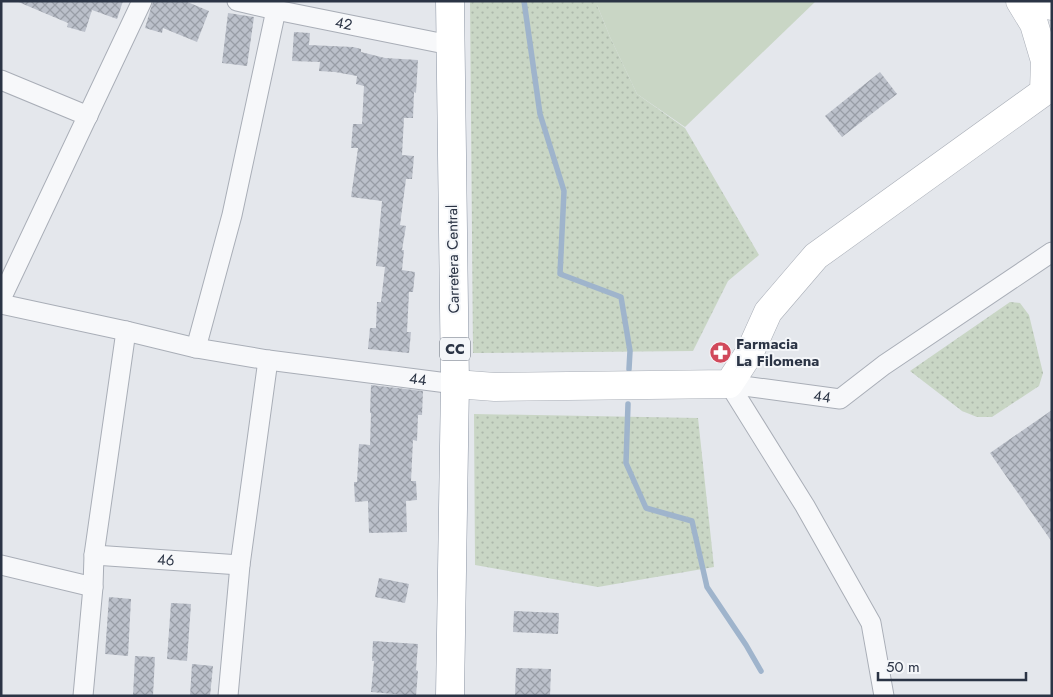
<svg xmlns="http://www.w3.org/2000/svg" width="1053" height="697" font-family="Jost,sans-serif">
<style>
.grass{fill:url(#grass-dots)}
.pitch{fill:#c9d6c5}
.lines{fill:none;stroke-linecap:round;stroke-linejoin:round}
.stream{stroke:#9fb4cc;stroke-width:5.5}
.building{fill:url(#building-cross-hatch)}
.street-casing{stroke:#a9aeb7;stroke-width:21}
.secondary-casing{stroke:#a9aeb7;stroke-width:29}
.highway-casing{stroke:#8b94a3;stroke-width:29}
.street{stroke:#f7f8fa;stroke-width:19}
.secondary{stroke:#fff;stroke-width:28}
.highway{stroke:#fff;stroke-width:28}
.labels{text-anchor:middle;stroke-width:4;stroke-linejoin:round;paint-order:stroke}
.shield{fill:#f4f6f9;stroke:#676e7b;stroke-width:1}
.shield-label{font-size:14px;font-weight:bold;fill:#2b3445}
.street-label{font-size:15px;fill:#2b3445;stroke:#f4f6f9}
.poi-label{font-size:15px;font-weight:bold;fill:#2b3445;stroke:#f4f6f9;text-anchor:start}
</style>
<defs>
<pattern id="grass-dots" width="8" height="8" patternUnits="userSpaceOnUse" patternTransform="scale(1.25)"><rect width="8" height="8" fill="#c9d6c5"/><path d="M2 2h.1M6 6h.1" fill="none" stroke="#adb8ab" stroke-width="1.8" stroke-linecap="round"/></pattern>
<pattern id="building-cross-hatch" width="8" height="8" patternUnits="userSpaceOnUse" patternTransform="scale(1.25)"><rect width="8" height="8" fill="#bbc0ca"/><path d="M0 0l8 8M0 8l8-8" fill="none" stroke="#989da6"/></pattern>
</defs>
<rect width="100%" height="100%" fill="#e4e7ec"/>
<path class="grass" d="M 470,1 L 597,1 L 597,5 L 610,37 L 637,94 L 685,128 L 759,255 L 728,281 L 693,351 L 473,353 Z
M 1010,302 L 1020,303 L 1029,315 L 1043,373 L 1039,386 L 992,417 L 977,417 L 962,411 L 910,371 Z
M 474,414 L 698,418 L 714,567 L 598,587 L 475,565 Z"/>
<path class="pitch" d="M 597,1 L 816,1 L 685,127 L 637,94 L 610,37 L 597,5 Z"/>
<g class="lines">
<path class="stream" d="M 524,1 L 540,114 L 564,191 L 560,274 L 621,297 L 630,351 L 629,369
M 628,404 L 626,463 L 646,508 L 692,521 L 707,587 L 746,645 L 761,671"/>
</g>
<path class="building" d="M 16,1 L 123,1 L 117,19 L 92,10 L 85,32 L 67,27 L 68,23 Z
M 153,1 L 185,1 L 209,11 L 197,42 L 163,28 L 162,33 L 145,28 Z
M 228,13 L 254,17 L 247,66 L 222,63 Z
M 294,32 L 310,33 L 309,45 L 353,47 L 361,49 L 361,52 L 385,58 L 418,60 L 416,93 L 414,92 L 413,118 L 404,118 L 402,155 L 414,156 L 412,179 L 406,179 L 400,225 L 406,226 L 402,250 L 404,250 L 402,270 L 415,272 L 413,292 L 409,292 L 407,332 L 411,332 L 409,353 L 368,349 L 370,328 L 376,328 L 377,302 L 381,302 L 385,267 L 376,266 L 382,201 L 351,197 L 358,148 L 351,148 L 353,124 L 362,124 L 364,86 L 356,84 L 357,76 L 335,72 L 319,71 L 320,62 L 292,61 Z
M 880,72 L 897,94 L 842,137 L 825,116 Z
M 371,385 L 423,391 L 422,415 L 418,415 L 417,441 L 413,440 L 411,481 L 416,481 L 417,500 L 406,501 L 407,532 L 369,533 L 368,501 L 355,502 L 354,482 L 357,482 L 359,444 L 370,445 L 371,413 L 370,413 Z
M 1052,410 L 1052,542 L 990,453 Z
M 379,578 L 409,584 L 405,603 L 375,597 Z
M 109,597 L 131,599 L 128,656 L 105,654 Z
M 171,603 L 191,604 L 187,661 L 167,659 Z
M 514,611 L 559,613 L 558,634 L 513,632 Z
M 373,641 L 418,644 L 416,670 L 418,671 L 416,696 L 371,692 L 374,661 L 372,661 Z
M 135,656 L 155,657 L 153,696 L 133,696 Z
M 192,664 L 213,666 L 210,696 L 190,696 Z
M 516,668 L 551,669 L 550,696 L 515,696 Z"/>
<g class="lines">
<defs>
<g id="street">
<path id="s1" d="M 237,1 L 276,10 L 450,45"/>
<path d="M 1,80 L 88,116"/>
<path d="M 1,299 L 142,1"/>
<path id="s2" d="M 1,304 L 126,331 L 196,348 L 268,360 L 455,384"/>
<path d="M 196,348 L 232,215 L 276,10"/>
<path id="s3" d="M 729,384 L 840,399 L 884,365 L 1052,252"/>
<path d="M 729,384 L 805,506 L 871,623 L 884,696"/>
<path id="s4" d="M 94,555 L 240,565"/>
<path d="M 1,565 L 93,587"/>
<path d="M 83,696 L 93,587 L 94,555 L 126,331"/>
<path d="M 228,696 L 240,565 L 268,360"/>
</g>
<path id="secondary" d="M 1020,1 L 1034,24 L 1045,61 L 1044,91
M 1040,1 L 1052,6
M 455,384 L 495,387 L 729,384 L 750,352 L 768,312 L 816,256 L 1052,86"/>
<path id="highway" d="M 450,696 L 455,384 L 450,1"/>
</defs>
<use href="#street" class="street-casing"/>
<use href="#secondary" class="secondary-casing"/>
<use href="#highway" class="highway-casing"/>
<use href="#street" class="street"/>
<use href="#secondary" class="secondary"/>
<use href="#highway" class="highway"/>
</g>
<defs>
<symbol id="pharmacy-disc" viewBox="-11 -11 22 22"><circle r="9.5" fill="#d1495b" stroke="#f4f6f9"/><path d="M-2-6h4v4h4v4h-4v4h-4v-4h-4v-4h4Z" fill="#fff"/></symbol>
</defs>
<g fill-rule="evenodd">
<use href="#pharmacy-disc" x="708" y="340" width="25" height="25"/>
</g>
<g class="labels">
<rect class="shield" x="440" y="337.5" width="30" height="23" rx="4"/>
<g class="shield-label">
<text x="455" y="354">CC</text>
</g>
<g class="street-label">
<text dy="5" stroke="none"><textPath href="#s1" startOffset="109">42</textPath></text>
<text transform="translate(453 259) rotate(-91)" y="5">Carretera Central</text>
<text dy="5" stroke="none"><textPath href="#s2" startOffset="424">44</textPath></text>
<text dy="5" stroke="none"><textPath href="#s3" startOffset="94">44</textPath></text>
<text dy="5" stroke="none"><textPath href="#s4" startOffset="72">46</textPath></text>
</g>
<g class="poi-label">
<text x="736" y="349">Farmacia<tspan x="736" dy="17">La Filomena</tspan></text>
</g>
</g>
<rect width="1053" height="697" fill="none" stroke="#2b3445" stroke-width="5"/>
<path d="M878 672v8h148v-8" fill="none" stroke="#2b3445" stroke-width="2.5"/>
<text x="886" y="672" font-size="15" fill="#2b3445" stroke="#f4f6f9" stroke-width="4" paint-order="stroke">50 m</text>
</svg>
